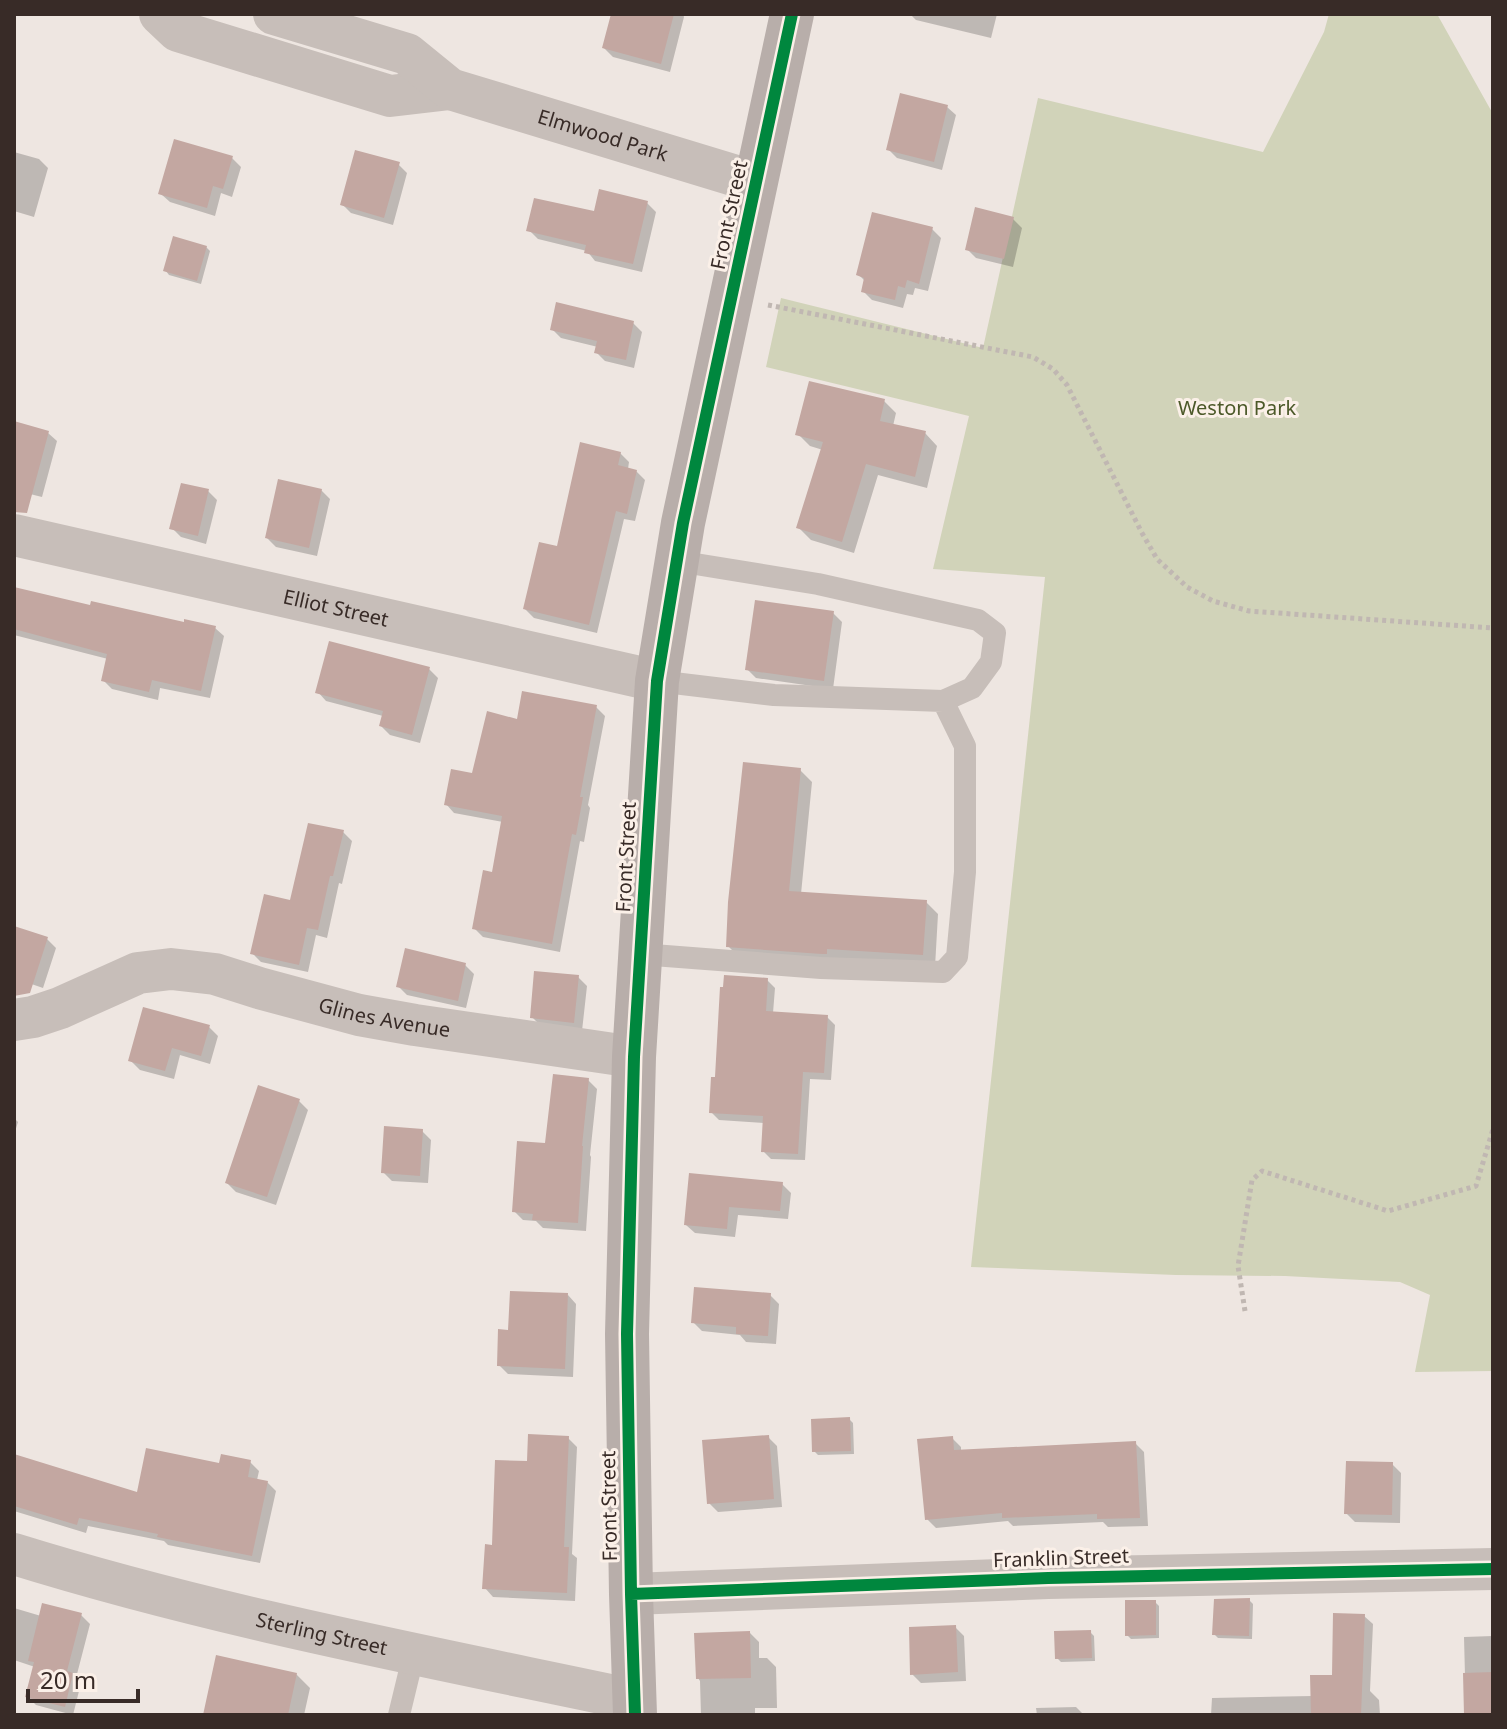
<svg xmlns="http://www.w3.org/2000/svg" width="1507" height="1729" font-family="'Noto Sans',sans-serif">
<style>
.green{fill:#d1d3b9}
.shadow{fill:#0003}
.building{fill:#c3a7a1}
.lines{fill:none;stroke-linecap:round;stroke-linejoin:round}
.path{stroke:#c0b7b2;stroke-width:5;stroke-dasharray:4 4;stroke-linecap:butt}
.lane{stroke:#c7beb9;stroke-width:22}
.street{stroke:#c7beb9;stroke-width:42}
.secondary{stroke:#b8aeaa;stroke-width:44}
.cycleway-casing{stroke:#fbf0e8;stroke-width:17}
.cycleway{stroke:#00873e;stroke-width:12}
.labels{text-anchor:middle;stroke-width:6;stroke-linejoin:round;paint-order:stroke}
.street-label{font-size:20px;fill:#382b27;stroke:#fbf0e8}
.park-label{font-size:20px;fill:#4c5929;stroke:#fbf0e8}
</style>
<rect width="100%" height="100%" fill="#eee6e1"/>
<path class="green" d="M 1329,14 L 1437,14 L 1493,114 L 1493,1371 L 1415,1372 L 1430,1295 L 1400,1282 L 1285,1276 L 1176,1275 L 971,1267 L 1045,577 L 933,569 L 969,416 L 766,367 L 781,298 L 983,348 L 1038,98 L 1263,152 L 1324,32 Z"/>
<path class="shadow" d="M 613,14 L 683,14 L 684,17 L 670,72 L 613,57 L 604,48 Z
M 910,14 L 997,14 L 991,38 L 916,20 Z
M 947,107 L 956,115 L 942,170 L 897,158 L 888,149 Z
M 14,152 L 39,159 L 48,168 L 34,217 L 14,211 Z
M 232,158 L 241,167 L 232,197 L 221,193 L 215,216 L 170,202 L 161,194 Z
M 398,164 L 407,173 L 393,225 L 351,213 L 342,204 Z
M 647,203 L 656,212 L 642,272 L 595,261 L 587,251 L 538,239 L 529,230 Z
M 1013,219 L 1022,228 L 1013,267 L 976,258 L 967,249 Z
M 932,229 L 941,238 L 928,291 L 915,288 L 913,295 L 907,294 L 903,308 L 872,300 L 863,291 L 865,281 L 859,275 Z
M 206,247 L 210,251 L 201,284 L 169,275 L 166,271 Z
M 633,323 L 642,332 L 634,368 L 605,361 L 596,352 L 598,347 L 561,338 L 552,329 Z
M 884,401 L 896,413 L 893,426 L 925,433 L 937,446 L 927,488 L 878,475 L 854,553 L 811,540 L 798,527 L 823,450 L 810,446 L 798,434 Z
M 14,423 L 48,433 L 57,441 L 42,497 L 14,490 Z
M 620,453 L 629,462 L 628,469 L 636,471 L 645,480 L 635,521 L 624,519 L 597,633 L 534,618 L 525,609 Z
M 321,490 L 330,499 L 317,556 L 276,547 L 267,538 Z
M 208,491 L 217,500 L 206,544 L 181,537 L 172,528 Z
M 14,589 L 91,608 L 185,625 L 215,628 L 224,636 L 210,698 L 160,688 L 158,700 L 112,689 L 103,680 L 108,659 L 14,635 Z
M 833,613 L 842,622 L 833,689 L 756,678 L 747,669 Z
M 429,669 L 438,678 L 420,743 L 390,735 L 381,726 L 383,716 L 326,701 L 318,692 Z
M 596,707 L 605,716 L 588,805 L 590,808 L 584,842 L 580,841 L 560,952 L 483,937 L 474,928 L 493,874 L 503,822 L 454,813 L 446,804 L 473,775 Z
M 800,770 L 812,782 L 801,894 L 926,902 L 938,914 L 935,967 L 740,958 L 728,946 Z
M 343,832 L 352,841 L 342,884 L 339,883 L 327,938 L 316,935 L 308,972 L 261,962 L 252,953 Z
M 14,928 L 47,939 L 56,948 L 43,988 L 14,978 Z
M 465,965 L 474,974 L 466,1008 L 407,995 L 398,986 Z
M 578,977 L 587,986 L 582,1031 L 541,1026 L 532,1017 Z
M 767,980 L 775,988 L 773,1013 L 827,1017 L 835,1025 L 831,1080 L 810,1079 L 805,1160 L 771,1159 L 763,1151 L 765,1123 L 719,1120 L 711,1112 L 717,1079 Z
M 209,1027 L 218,1036 L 210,1064 L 180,1055 L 174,1079 L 140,1070 L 131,1061 Z
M 588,1080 L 597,1089 L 590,1155 L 591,1157 L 586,1231 L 543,1228 L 536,1221 L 523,1220 L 514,1211 L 547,1145 Z
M 299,1101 L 308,1110 L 276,1205 L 236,1192 L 227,1183 Z
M 14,1118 L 18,1122 L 14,1135 Z
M 422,1131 L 431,1140 L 428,1183 L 392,1181 L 383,1172 Z
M 782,1184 L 791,1193 L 788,1219 L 738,1215 L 735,1237 L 695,1233 L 686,1225 Z
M 568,1295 L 576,1304 L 573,1377 L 508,1374 L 499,1365 Z
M 770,1295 L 779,1304 L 776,1344 L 746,1342 L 740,1335 L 702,1331 L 693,1322 Z
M 849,1419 L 853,1423 L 854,1454 L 818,1455 L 814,1451 Z
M 768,1437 L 777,1446 L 782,1507 L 718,1512 L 709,1503 Z
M 568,1438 L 577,1447 L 572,1554 L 577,1558 L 575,1601 L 493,1597 L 485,1588 L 494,1547 L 528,1464 Z
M 952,1438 L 961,1447 L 961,1452 L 1135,1443 L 1144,1452 L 1148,1526 L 1108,1527 L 1103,1522 L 1013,1526 L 1008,1521 L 936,1528 L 927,1519 Z
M 250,1462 L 259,1471 L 257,1480 L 267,1482 L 276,1491 L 260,1563 L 168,1545 L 164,1541 L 88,1526 L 86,1533 L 14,1511 L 14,1475 L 138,1494 L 220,1465 Z
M 1392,1464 L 1401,1473 L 1400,1523 L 1355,1522 L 1346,1513 Z
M 1249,1600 L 1253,1604 L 1252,1639 L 1218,1638 L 1214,1634 Z
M 1155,1602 L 1159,1606 L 1159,1638 L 1131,1639 L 1127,1635 Z
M 14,1608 L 41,1616 L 81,1615 L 90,1624 L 76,1678 L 81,1683 L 73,1715 L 36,1705 L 27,1696 L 35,1667 L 14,1660 Z
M 1364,1616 L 1373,1624 L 1370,1691 L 1379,1700 L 1380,1715 L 1211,1715 L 1212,1698 L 1313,1696 L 1334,1677 Z
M 955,1627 L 964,1636 L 966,1681 L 921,1683 L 912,1674 Z
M 1090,1632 L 1094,1636 L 1095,1661 L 1061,1662 L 1057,1658 Z
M 750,1633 L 759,1642 L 759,1658 L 767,1658 L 776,1667 L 777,1708 L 755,1708 L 755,1715 L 701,1715 L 700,1681 L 698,1678 Z
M 1493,1636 L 1493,1715 L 1466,1715 L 1464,1637 Z
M 296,1674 L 310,1688 L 304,1715 L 205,1715 Z
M 1076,1707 L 1084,1715 L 1037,1715 L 1036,1708 Z"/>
<path class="building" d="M 611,14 L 674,14 L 661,64 L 602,48 Z
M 900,93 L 948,105 L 934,162 L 886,150 Z
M 174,139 L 233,156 L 223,189 L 213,186 L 207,208 L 158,194 Z
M 355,150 L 400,162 L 384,218 L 340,205 Z
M 599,189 L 648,201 L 633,264 L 584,253 L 586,245 L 526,231 L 534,198 L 594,211 Z
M 975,207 L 1014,217 L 1004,259 L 965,250 Z
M 872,212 L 933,227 L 919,284 L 907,280 L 905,288 L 898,286 L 895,300 L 861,292 L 864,278 L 856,275 Z
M 173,236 L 207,246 L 197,281 L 163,271 Z
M 556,302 L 634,321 L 626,360 L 594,353 L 597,341 L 550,330 Z
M 809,381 L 885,399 L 880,421 L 926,431 L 915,477 L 866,464 L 842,542 L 796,528 L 823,442 L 795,435 Z
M 14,421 L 49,431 L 27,513 L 14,512 Z
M 580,442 L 621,452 L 618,465 L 637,470 L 627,514 L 616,511 L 589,625 L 523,609 L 539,542 L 557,546 Z
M 278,479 L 322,489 L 309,548 L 265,538 Z
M 181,483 L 209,489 L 198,536 L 169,529 Z
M 14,587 L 90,605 L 91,601 L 184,622 L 184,619 L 216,626 L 201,691 L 152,680 L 149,692 L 101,681 L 107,654 L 14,629 Z
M 755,600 L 834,611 L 824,681 L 745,670 Z
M 329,641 L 430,667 L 412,735 L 379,726 L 383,711 L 315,693 Z
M 522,691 L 597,705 L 580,797 L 583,797 L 576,835 L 572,834 L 552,944 L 472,929 L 483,870 L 492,872 L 502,816 L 444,805 L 451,769 L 472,773 L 487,711 L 517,719 Z
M 743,762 L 801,768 L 789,891 L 927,900 L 923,955 L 827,949 L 827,954 L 822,954 L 726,947 L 728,902 Z
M 308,823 L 344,830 L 333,876 L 330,876 L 318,930 L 307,928 L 299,965 L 250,954 L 264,894 L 290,900 Z
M 14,926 L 48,937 L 30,993 L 14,996 Z
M 405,948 L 466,963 L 458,1001 L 396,987 Z
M 534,971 L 579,975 L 574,1023 L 530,1018 Z
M 724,975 L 768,978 L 766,1011 L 828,1015 L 824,1073 L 803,1072 L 798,1154 L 761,1152 L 763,1116 L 709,1113 L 711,1077 L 715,1077 L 720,987 L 723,987 Z
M 143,1007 L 210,1025 L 201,1056 L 172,1048 L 165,1071 L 128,1061 Z
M 553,1074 L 589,1078 L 582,1146 L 583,1146 L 578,1223 L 532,1220 L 533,1214 L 512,1212 L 517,1141 L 545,1143 Z
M 258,1085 L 300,1099 L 267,1197 L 225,1183 Z
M 384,1126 L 423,1129 L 420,1176 L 381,1173 Z
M 689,1173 L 783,1182 L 780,1211 L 729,1207 L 727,1229 L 684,1225 Z
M 694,1287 L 771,1293 L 768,1336 L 736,1334 L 736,1327 L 691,1323 Z
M 510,1291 L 568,1293 L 565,1369 L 497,1366 L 498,1329 L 508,1330 Z
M 850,1417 L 851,1451 L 812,1452 L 811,1419 Z
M 528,1434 L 569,1436 L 564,1547 L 569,1547 L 567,1593 L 482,1589 L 485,1544 L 492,1545 L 495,1460 L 527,1461 Z
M 769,1435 L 774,1499 L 707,1504 L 702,1440 Z
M 953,1436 L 954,1450 L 1136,1441 L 1140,1518 L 1097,1519 L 1097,1514 L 1002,1518 L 1002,1513 L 925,1520 L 917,1439 Z
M 146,1448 L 219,1463 L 221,1454 L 251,1460 L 248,1477 L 268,1481 L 252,1556 L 157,1537 L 158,1534 L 79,1518 L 77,1525 L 14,1506 L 14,1454 L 137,1492 Z
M 1346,1461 L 1393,1462 L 1392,1515 L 1344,1514 Z
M 1250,1598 L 1249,1636 L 1212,1635 L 1214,1599 Z
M 1125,1600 L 1156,1600 L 1156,1635 L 1125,1636 Z
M 42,1603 L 82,1613 L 67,1671 L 73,1673 L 65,1707 L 25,1697 L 34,1662 L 28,1661 Z
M 1333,1613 L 1365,1614 L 1361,1715 L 1311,1715 L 1310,1675 L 1332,1675 Z
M 956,1625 L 958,1672 L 910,1675 L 909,1627 Z
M 1091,1630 L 1092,1658 L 1055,1659 L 1054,1631 Z
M 750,1631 L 751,1678 L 696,1679 L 694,1633 Z
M 216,1655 L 297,1673 L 288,1715 L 203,1715 Z
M 1493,1672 L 1493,1715 L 1464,1715 L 1463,1673 Z"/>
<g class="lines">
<path class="path" d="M 768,305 L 1033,357 L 1053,369 L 1067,385 L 1142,533 L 1157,559 L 1187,587 L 1213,601 L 1249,611 L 1493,628
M 1245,1311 L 1238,1266 L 1252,1180 L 1262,1171 L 1388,1211 L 1476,1186 L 1493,1129"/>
<path class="lane" d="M 677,561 L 818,584 L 978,620 L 995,633 L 991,662 L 972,688 L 943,701
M 640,954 L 821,968 L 943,972 L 957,957 L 965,872 L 965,746 L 943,701 L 774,695 L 657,681
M 399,1715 L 414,1653"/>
<g class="street">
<path d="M 160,14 L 178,31 L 390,96 L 450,89"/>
<path id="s1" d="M 274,14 L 407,54 L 450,89 L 756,182"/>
<path id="s2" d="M 14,535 L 657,681"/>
<path id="s3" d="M 14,1020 L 33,1017 L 60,1008 L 138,973 L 171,969 L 215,974 L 259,988 L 359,1015 L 415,1025 L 634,1057"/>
<path id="s4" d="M 14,1554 C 217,1617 426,1656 634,1700"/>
<path d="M 631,1594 L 1048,1578 L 1493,1569"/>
</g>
<path class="secondary" d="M 635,1715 L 631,1594 L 627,1334 L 634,1057 L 657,681 L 683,523 L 792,14"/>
<defs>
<path id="cycleway" d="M 631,1594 L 1048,1578 L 1493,1569
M 635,1715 L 631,1594 L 627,1334 L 634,1057 L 657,681 L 683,523 L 792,14"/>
</defs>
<use href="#cycleway" class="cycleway-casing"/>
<use href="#cycleway" class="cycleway"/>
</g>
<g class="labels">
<g class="street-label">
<text dy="7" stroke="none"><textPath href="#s1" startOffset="354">Elmwood Park</textPath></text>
<text transform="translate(729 215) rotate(-78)" y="7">Front Street</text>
<text dy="7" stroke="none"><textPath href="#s2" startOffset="330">Elliot Street</textPath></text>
<text transform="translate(626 857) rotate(-87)" y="7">Front Street</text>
<text dy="7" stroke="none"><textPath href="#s3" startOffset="386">Glines Avenue</textPath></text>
<text transform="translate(609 1506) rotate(-91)" y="7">Front Street</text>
<text transform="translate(1061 1558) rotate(-2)" y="7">Franklin Street</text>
<text dy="7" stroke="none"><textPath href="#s4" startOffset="318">Sterling Street</textPath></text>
</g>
<g class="park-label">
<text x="1237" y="415">Weston Park</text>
</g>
</g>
<rect width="1507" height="1729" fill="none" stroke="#382b27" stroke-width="32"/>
<path d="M28 1689v12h110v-12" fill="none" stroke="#382b27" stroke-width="4"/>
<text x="40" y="1689" font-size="24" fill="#382b27" stroke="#fbf0e8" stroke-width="6" paint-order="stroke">20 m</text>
</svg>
